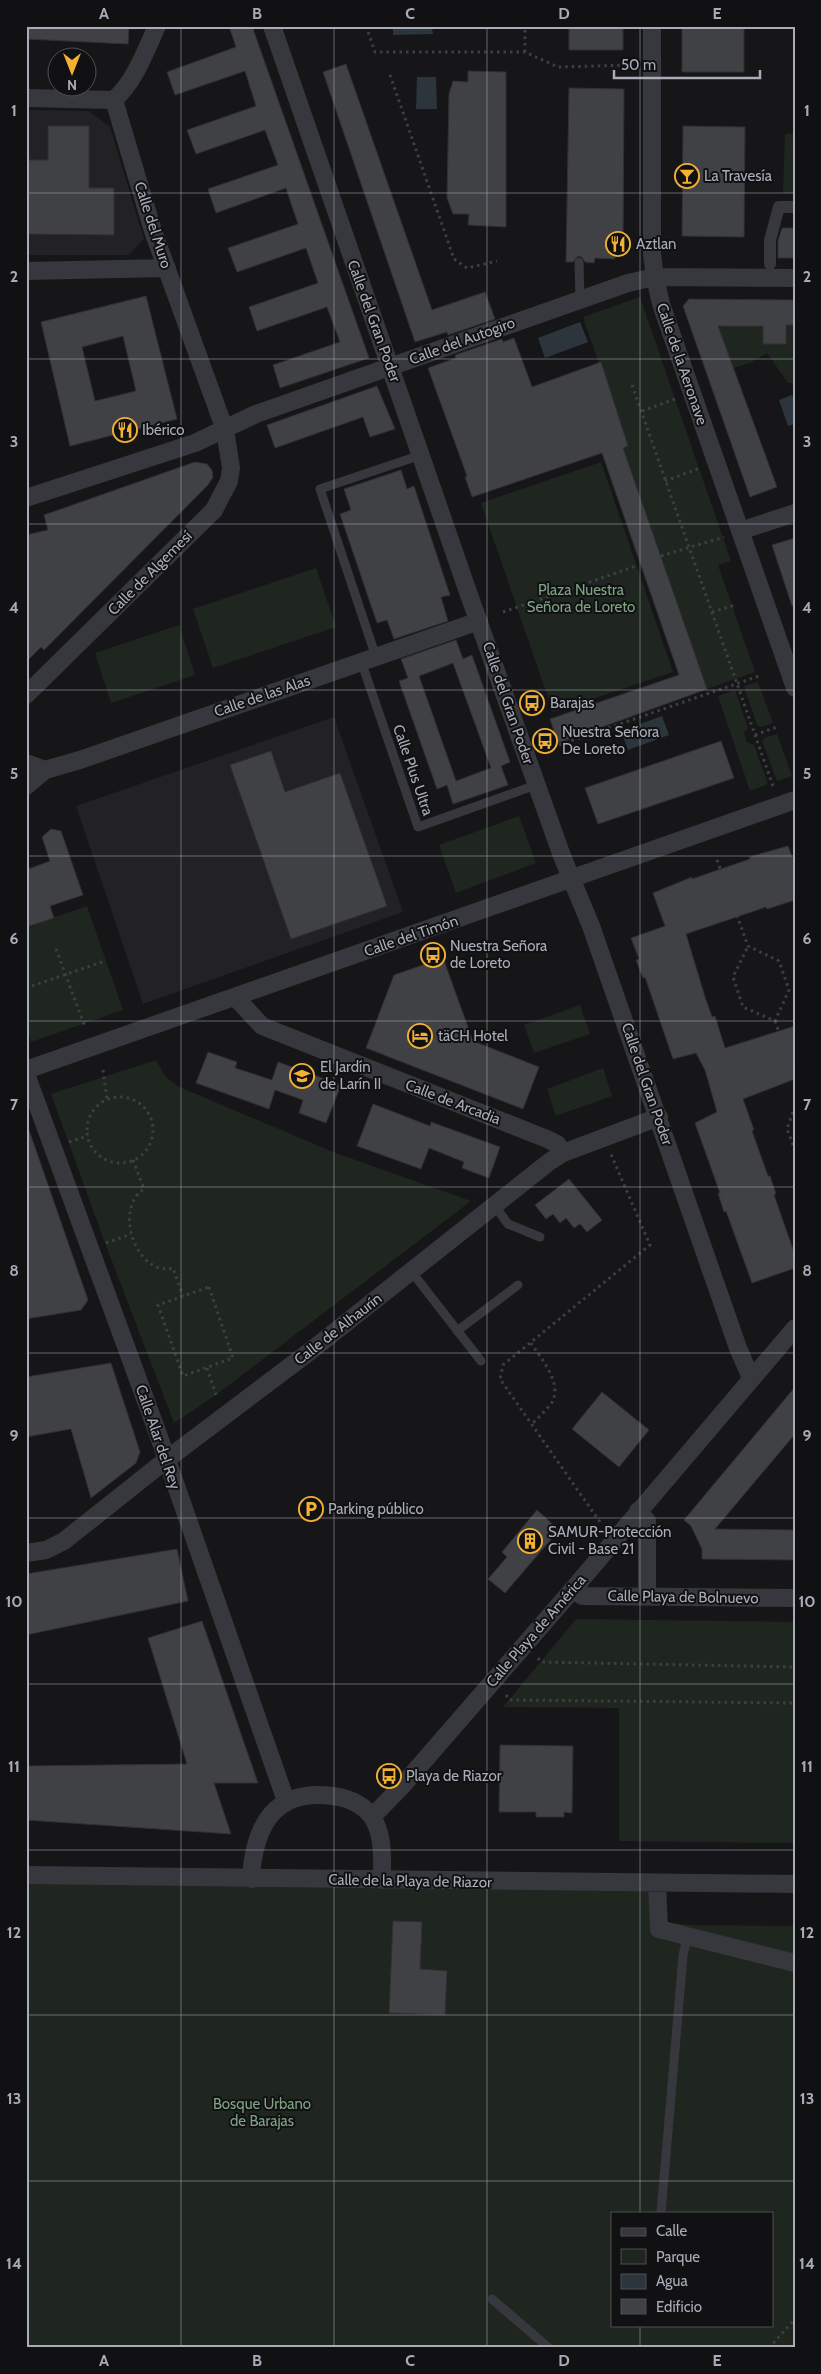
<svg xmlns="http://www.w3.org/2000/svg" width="821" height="2374" font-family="Cabin,sans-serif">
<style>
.built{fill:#222225}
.green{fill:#1e261f;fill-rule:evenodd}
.water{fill:#2c353c}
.building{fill:#404145;stroke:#303034;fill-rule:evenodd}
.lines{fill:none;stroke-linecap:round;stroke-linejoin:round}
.path{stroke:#3d3f44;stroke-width:3;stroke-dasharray:2.5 4;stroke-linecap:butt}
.service{stroke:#37383d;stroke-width:9}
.pedestrian{stroke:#37383d;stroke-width:12}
.minor{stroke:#37383d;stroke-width:18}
.grid{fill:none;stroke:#a8adb8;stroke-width:1;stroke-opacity:0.55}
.labels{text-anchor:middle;stroke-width:4;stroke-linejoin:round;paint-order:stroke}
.poi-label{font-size:15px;fill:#a8adb8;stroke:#111113;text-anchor:start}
.street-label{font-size:15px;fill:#a8adb8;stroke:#111113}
.park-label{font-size:15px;fill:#7fa381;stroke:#111113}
.neatline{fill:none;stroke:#a8adb8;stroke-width:2}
.grid-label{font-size:16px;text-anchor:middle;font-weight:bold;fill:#a8adb8}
</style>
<rect width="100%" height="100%" fill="#161618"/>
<path class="built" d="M 26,110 L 89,111 L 110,127 L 144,239 L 129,255 L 26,255 Z
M 334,717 L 403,912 L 143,1004 L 76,806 Z"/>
<path class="green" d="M 785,134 L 795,134 L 795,193 L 783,193 Z
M 640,297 L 731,561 L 718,565 L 755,672 L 707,689 L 623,448 L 627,446 L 583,317 Z
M 786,325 L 795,325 L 795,383 L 788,383 L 767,353 L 750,363 L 733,368 L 718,328 L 721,326 L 763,326 L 764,344 L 785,344 Z
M 601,462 L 673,672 L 553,712 L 481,503 Z
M 316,568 L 336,627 L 213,668 L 193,609 Z
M 179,625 L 195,675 L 111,703 L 95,653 Z
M 758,682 L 773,723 L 761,727 L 757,725 L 744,686 Z
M 735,690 L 748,728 L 744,733 L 747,742 L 754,745 L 768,784 L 750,791 L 718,696 Z
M 777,734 L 792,776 L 777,781 L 762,741 L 764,738 Z
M 519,816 L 536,863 L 456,893 L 439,845 Z
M 87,906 L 123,1010 L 31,1042 L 26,1028 L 26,927 Z
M 580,1005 L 590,1034 L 534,1053 L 524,1025 Z
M 156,1060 L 165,1076 L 177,1086 L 333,1152 L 471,1201 L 216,1395 L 174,1423 L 105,1243 L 51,1094 Z
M 603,1068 L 612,1096 L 556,1116 L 547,1089 Z
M 576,1619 L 795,1622 L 795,1843 L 619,1841 L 619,1708 L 503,1707 Z
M 26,1875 L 657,1883 L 658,1922 L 690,1925 L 795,1926 L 795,2348 L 26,2348 ZM 612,2213 L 772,2213 L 772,2325 L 612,2325 Z"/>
<path class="water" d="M 393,26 L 437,26 L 432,28 L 433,34 L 393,35 Z
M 417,77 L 436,77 L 437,109 L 416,109 Z
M 580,322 L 588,342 L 545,358 L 538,338 Z
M 792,395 L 795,401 L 795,424 L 788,426 L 779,400 Z
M 662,716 L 669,735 L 628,750 L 621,731 Z"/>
<path class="building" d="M 26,26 L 129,26 L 128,44 L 26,39 Z
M 229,26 L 252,26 L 369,358 L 280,388 L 273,365 L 340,342 L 327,307 L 257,331 L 249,307 L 318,283 L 306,248 L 237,272 L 228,248 L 298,224 L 286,188 L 216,213 L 208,189 L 278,165 L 265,130 L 196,154 L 187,130 L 256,106 L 245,71 L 175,95 L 167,72 L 236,47 Z
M 569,26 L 623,26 L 623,50 L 569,50 Z
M 682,26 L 744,26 L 744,72 L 682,72 Z
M 346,64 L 432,310 L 485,292 L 495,319 L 448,335 L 447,332 L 415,342 L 323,72 Z
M 468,71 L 506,72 L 506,227 L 468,225 L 469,214 L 453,214 L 447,198 L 449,94 L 453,81 L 468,82 Z
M 569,88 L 624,89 L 623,248 L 614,259 L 595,258 L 594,263 L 585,262 L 582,257 L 578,256 L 573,262 L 566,262 Z
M 48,126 L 89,126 L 89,188 L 114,188 L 114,235 L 26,234 L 26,160 L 48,160 Z
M 683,126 L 745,127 L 744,237 L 682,236 Z
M 782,228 L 795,228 L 795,258 L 778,258 L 778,241 Z
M 146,296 L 177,419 L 70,446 L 41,322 ZM 123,336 L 136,391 L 95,401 L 82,347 Z
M 689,299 L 795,300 L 795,325 L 786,325 L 786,344 L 763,344 L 763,326 L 718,326 L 777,487 L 750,497 L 683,306 Z
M 514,338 L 532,387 L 601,362 L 628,446 L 623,448 L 707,689 L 558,743 L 550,719 L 679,675 L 602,453 L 472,497 L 465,477 L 467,476 L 428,368 L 456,358 L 455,355 L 502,339 L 503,342 Z
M 377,386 L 395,429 L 370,437 L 363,417 L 275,448 L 267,425 Z
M 195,462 L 207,464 L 212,470 L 213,477 L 208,485 L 44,650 L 41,647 L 26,662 L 26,535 L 48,530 L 44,515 Z
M 401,470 L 407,489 L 414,486 L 450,595 L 441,597 L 448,621 L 394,639 L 387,620 L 377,623 L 340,514 L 351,510 L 344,489 Z
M 795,538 L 795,606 L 792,606 L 772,545 Z
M 456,640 L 463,659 L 472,655 L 510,762 L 501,766 L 508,785 L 453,804 L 447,785 L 437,789 L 399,681 L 408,678 L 401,659 ZM 453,663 L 491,768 L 456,781 L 419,676 Z
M 721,741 L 734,778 L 598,824 L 585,788 Z
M 271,751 L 285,792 L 340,773 L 387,906 L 291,939 L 230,765 Z
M 51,829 L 61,831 L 83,895 L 50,906 L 54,918 L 26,927 L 26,870 L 50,861 L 42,837 Z
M 788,846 L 795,864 L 795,900 L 767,909 L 766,907 L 686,934 L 705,997 L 712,1017 L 715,1016 L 725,1048 L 795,1026 L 795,1079 L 743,1099 L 754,1130 L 752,1131 L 768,1176 L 770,1176 L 776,1194 L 774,1195 L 795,1255 L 795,1268 L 752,1283 L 726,1211 L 724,1212 L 718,1193 L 720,1193 L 695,1123 L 717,1112 L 705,1070 L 696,1053 L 673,1059 L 645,977 L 643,978 L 636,960 L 639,959 L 631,938 L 665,926 L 653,893 L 692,877 L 692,879 L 750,859 L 749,857 Z
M 443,958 L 473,1041 L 539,1067 L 523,1109 L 366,1048 L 394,975 Z
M 208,1052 L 237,1062 L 235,1068 L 272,1080 L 278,1062 L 341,1085 L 326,1123 L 299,1113 L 303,1100 L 275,1090 L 269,1109 L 196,1083 Z
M 373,1104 L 430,1126 L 431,1122 L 500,1147 L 489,1178 L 462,1168 L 464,1162 L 429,1148 L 421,1169 L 357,1146 Z
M 26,1130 L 29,1130 L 88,1300 L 81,1310 L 26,1319 Z
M 569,1179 L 602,1220 L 587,1232 L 580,1224 L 574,1228 L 566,1218 L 560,1223 L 553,1214 L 546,1219 L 535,1205 Z
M 111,1363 L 140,1452 L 136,1463 L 91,1498 L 71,1429 L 26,1437 L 26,1377 Z
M 795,1387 L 795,1434 L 715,1529 L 795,1530 L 795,1560 L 702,1559 L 702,1549 L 691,1526 L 684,1520 Z
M 602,1392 L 649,1430 L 619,1467 L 572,1429 Z
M 537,1510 L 559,1530 L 505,1593 L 488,1579 L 507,1557 L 502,1552 Z
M 177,1549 L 188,1601 L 26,1635 L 26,1574 Z
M 202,1621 L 258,1783 L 214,1783 L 231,1834 L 26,1820 L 26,1766 L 187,1764 L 148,1638 Z
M 500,1745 L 573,1746 L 572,1813 L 564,1812 L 564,1817 L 536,1817 L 536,1812 L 499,1812 Z
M 393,1921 L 422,1922 L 420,1969 L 447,1971 L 445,2015 L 389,2013 Z"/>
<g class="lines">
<path class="path" d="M 366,26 L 375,52 L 525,52 L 558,67 L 631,65
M 525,52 L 525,26
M 390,75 L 454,259 L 467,268 L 497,261
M 632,385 L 773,786
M 642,411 L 675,399
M 665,481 L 700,468
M 661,556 L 724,537
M 503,612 L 636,566
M 712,612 L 735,605
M 755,735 L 777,727
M 553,747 L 759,676
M 717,860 L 748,946 L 779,961 L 789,990 L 775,1021 L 743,1007 L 733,977 L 748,946
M 56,949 L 85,1027
M 26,988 L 105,961
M 775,1021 L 795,1077
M 103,1070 L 107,1099
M87 1130a33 33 0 1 1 66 0a33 33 0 1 1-66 0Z
M 795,1106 L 787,1129 L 795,1150
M 69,1142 L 87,1136
M 133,1160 L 144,1189 C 113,1208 136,1277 173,1268 L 183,1296
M 106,1243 L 131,1234
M 209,1287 L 233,1358 L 183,1376 L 158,1305 Z
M 531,1343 C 541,1359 564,1384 551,1404 C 545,1411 538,1418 532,1424
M 207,1368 L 217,1398
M 600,1522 L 500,1379 L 503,1365 L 650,1245 L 610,1152
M 538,1658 L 541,1662 L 795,1667
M 506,1695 L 510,1700 L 795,1703
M 769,2348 L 795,2319"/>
<path class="service" d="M 579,262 L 580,299
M 376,657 L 320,489 L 421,455
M 361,661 L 418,827 L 536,785
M 495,1206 L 508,1224 L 540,1237
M 411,1271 L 481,1361
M 457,1331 L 518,1285
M 661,2213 L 683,1956 L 687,1937
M 492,2299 L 549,2348"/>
<path class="pedestrian" d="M 770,264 L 770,240 L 779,207 L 795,207"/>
<path class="minor" d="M 272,26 L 468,592 L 562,856 L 591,926 L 738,1348 L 751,1378
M 652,26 L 652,254 L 655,277 L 661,304 L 795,688
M 26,98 L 114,100
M 114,100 C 135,81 145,52 157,26
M 26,271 L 167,268
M 26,498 L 195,443 L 256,414 L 628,283 L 655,277 L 795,278
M 740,531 L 795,513
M 26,695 L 214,510 L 229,481 L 231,468 L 225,430 L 153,231 L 114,100
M 26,763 L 45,770
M 26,786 L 45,770 L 80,760 L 479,621
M 236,998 L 262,1026 L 547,1139 L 557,1144 L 563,1153
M 26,1070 L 795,800
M 26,1074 L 158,1434 L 286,1801
M 638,1511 L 647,1521 L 647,1597
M 26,1553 L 46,1550 L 64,1541 L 166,1460 L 313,1349 L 549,1162 L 563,1153 L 659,1117
M 574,1588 L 582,1596 L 795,1598
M 372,1817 L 403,1785 L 574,1588 L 795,1328
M 26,1875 L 795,1884
M 251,1879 C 254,1826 274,1788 333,1796 C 347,1798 363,1804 372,1817 C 384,1834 382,1860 382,1880
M 657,1883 L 659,1929 L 795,1963"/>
</g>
<path class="grid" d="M 181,26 L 181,2348M 334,26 L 334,2348M 487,26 L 487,2348M 640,26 L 640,2213M 26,193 L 795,193M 26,359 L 795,359M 26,524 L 795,524M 26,690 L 795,690M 26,856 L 795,856M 26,1021 L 795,1021M 26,1187 L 795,1187M 26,1353 L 795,1353M 26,1518 L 795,1518M 26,1684 L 795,1684M 26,1850 L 795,1850M 26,2015 L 795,2015M 26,2181 L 795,2181M 640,2325 L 640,2348"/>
<defs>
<symbol id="bar-ring" viewBox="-11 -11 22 22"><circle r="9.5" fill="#111113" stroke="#f2b134" stroke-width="1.5"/><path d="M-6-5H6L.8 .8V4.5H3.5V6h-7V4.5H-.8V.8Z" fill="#f2b134"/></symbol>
<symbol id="restaurant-ring" viewBox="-11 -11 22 22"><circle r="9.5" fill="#111113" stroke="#f2b134" stroke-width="1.5"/><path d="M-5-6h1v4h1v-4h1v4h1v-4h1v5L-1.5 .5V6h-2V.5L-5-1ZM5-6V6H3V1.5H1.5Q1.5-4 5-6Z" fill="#f2b134"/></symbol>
<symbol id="bus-ring" viewBox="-11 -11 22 22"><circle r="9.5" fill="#111113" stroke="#f2b134" stroke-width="1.5"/><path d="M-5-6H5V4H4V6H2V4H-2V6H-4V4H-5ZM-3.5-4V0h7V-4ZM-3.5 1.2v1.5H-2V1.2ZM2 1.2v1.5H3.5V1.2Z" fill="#f2b134"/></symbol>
<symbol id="hotel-ring" viewBox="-11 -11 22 22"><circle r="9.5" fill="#111113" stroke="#f2b134" stroke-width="1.5"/><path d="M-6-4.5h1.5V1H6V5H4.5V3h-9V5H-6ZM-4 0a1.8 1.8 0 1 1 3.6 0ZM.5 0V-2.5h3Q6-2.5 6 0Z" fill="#f2b134"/></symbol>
<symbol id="school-ring" viewBox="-11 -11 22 22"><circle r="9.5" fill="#111113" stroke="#f2b134" stroke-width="1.5"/><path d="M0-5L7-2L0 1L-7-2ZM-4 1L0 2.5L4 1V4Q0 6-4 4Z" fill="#f2b134"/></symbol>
<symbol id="parking-ring" viewBox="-11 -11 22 22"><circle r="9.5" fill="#111113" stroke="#f2b134" stroke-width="1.5"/><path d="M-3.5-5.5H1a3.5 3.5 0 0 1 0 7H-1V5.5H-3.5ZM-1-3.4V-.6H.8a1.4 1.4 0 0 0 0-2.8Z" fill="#f2b134"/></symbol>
<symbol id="building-ring" viewBox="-11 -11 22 22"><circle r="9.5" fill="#111113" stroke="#f2b134" stroke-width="1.5"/><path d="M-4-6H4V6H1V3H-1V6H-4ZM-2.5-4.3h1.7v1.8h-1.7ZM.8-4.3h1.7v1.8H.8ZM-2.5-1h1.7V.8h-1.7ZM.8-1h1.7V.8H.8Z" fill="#f2b134"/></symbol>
</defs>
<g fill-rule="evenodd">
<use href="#bar-ring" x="673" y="162" width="28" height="28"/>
<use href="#restaurant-ring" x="604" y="230" width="28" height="28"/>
<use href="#restaurant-ring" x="111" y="416" width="28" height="28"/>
<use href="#bus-ring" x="518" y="689" width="28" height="28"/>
<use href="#bus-ring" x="531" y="727" width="28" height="28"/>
<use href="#bus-ring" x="419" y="941" width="28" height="28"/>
<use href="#hotel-ring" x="406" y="1022" width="28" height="28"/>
<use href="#school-ring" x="288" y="1062" width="28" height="28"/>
<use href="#parking-ring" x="297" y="1495" width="28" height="28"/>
<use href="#building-ring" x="516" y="1527" width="28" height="28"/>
<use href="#bus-ring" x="375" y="1762" width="28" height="28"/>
</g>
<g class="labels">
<g class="poi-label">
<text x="704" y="181">La Travesía</text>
<text x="636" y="249">Aztlan</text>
<text x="142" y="435">Ibérico</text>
<text x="550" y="708">Barajas</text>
<text x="562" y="737">Nuestra Señora<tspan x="562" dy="17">De Loreto</tspan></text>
<text x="450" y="951">Nuestra Señora<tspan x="450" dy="17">de Loreto</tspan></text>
<text x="438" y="1041">täCH Hotel</text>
<text x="320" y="1072">El Jardín<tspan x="320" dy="17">de Larín II</tspan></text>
<text x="328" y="1514">Parking público</text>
<text x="548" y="1537">SAMUR-Protección<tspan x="548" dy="17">Civil - Base 21</tspan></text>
<text x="406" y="1781">Playa de Riazor</text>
</g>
<g class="street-label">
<text transform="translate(153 225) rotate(72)" y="5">Calle del Muro</text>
<text transform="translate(374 321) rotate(70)" y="5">Calle del Gran Poder</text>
<text transform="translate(462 341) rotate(-20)" y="5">Calle del Autogiro</text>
<text transform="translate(682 364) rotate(71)" y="5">Calle de la Aeronave</text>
<text transform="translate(150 573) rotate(-45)" y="5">Calle de Algemesí</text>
<text transform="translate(262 696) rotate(-19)" y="5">Calle de las Alas</text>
<text transform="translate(508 703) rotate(71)" y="5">Calle del Gran Poder</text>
<text transform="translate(413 770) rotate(71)" y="5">Calle Plus Ultra</text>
<text transform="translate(411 936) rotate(-19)" y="5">Calle del Timón</text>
<text transform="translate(647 1084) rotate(71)" y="5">Calle del Gran Poder</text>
<text transform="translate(453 1102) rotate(21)" y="5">Calle de Arcadia</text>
<text transform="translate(338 1329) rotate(-38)" y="5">Calle de Alhaurín</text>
<text transform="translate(158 1437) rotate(71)" y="5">Calle Alar del Rey</text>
<text transform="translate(683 1597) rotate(1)" y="5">Calle Playa de Bolnuevo</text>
<text transform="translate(536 1631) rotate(-49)" y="5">Calle Playa de América</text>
<text transform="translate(410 1881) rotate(1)" y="5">Calle de la Playa de Riazor</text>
</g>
<g class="park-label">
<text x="581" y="595">Plaza Nuestra<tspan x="581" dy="17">Señora de Loreto</tspan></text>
<text x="262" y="2109">Bosque Urbano<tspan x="262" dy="17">de Barajas</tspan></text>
</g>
</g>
<rect width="821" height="2374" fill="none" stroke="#111113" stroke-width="55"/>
<rect x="611" y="2212" width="162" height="115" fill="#111113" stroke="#4d4f55"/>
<rect x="621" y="2228" width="25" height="8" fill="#37383d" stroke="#4d4f55"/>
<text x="656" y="2236" font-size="15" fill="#a8adb8">Calle</text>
<rect x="621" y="2249" width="25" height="15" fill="#1e261f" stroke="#4d4f55"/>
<text x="656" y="2262" font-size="15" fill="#a8adb8">Parque</text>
<rect x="621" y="2274" width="25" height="15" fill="#2c353c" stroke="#4d4f55"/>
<text x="656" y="2286" font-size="15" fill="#a8adb8">Agua</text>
<rect x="621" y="2299" width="25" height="15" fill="#404145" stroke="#4d4f55"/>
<text x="656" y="2312" font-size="15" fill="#a8adb8">Edificio</text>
<g transform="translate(72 72) rotate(180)"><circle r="24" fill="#111113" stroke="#4d4f55"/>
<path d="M0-4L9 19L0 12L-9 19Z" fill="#f2b134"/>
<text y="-8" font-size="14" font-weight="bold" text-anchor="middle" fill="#a8adb8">N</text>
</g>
<path d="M614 70v8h146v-8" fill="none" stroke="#a8adb8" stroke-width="2.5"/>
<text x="621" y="70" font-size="15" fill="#a8adb8" stroke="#111113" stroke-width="4" paint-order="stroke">50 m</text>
<rect x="28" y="28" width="766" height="2318" class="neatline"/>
<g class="grid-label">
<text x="104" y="19">A</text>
<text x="257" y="19">B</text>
<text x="410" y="19">C</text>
<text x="564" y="19">D</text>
<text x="717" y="19">E</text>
<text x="14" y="116">1</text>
<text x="807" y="116">1</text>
<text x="14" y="282">2</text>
<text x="807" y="282">2</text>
<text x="14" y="447">3</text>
<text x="807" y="447">3</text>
<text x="14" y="613">4</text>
<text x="807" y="613">4</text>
<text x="14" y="779">5</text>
<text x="807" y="779">5</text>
<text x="14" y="944">6</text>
<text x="807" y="944">6</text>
<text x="14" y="1110">7</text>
<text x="807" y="1110">7</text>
<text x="14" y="1276">8</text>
<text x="807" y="1276">8</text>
<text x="14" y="1441">9</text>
<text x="807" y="1441">9</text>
<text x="14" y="1607">10</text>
<text x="807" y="1607">10</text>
<text x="14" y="1772">11</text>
<text x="807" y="1772">11</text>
<text x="14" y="1938">12</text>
<text x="807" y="1938">12</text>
<text x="14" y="2104">13</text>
<text x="807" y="2104">13</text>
<text x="14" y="2269">14</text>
<text x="807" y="2269">14</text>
<text x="104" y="2366">A</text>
<text x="257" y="2366">B</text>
<text x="410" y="2366">C</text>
<text x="564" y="2366">D</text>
<text x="717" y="2366">E</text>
</g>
</svg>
